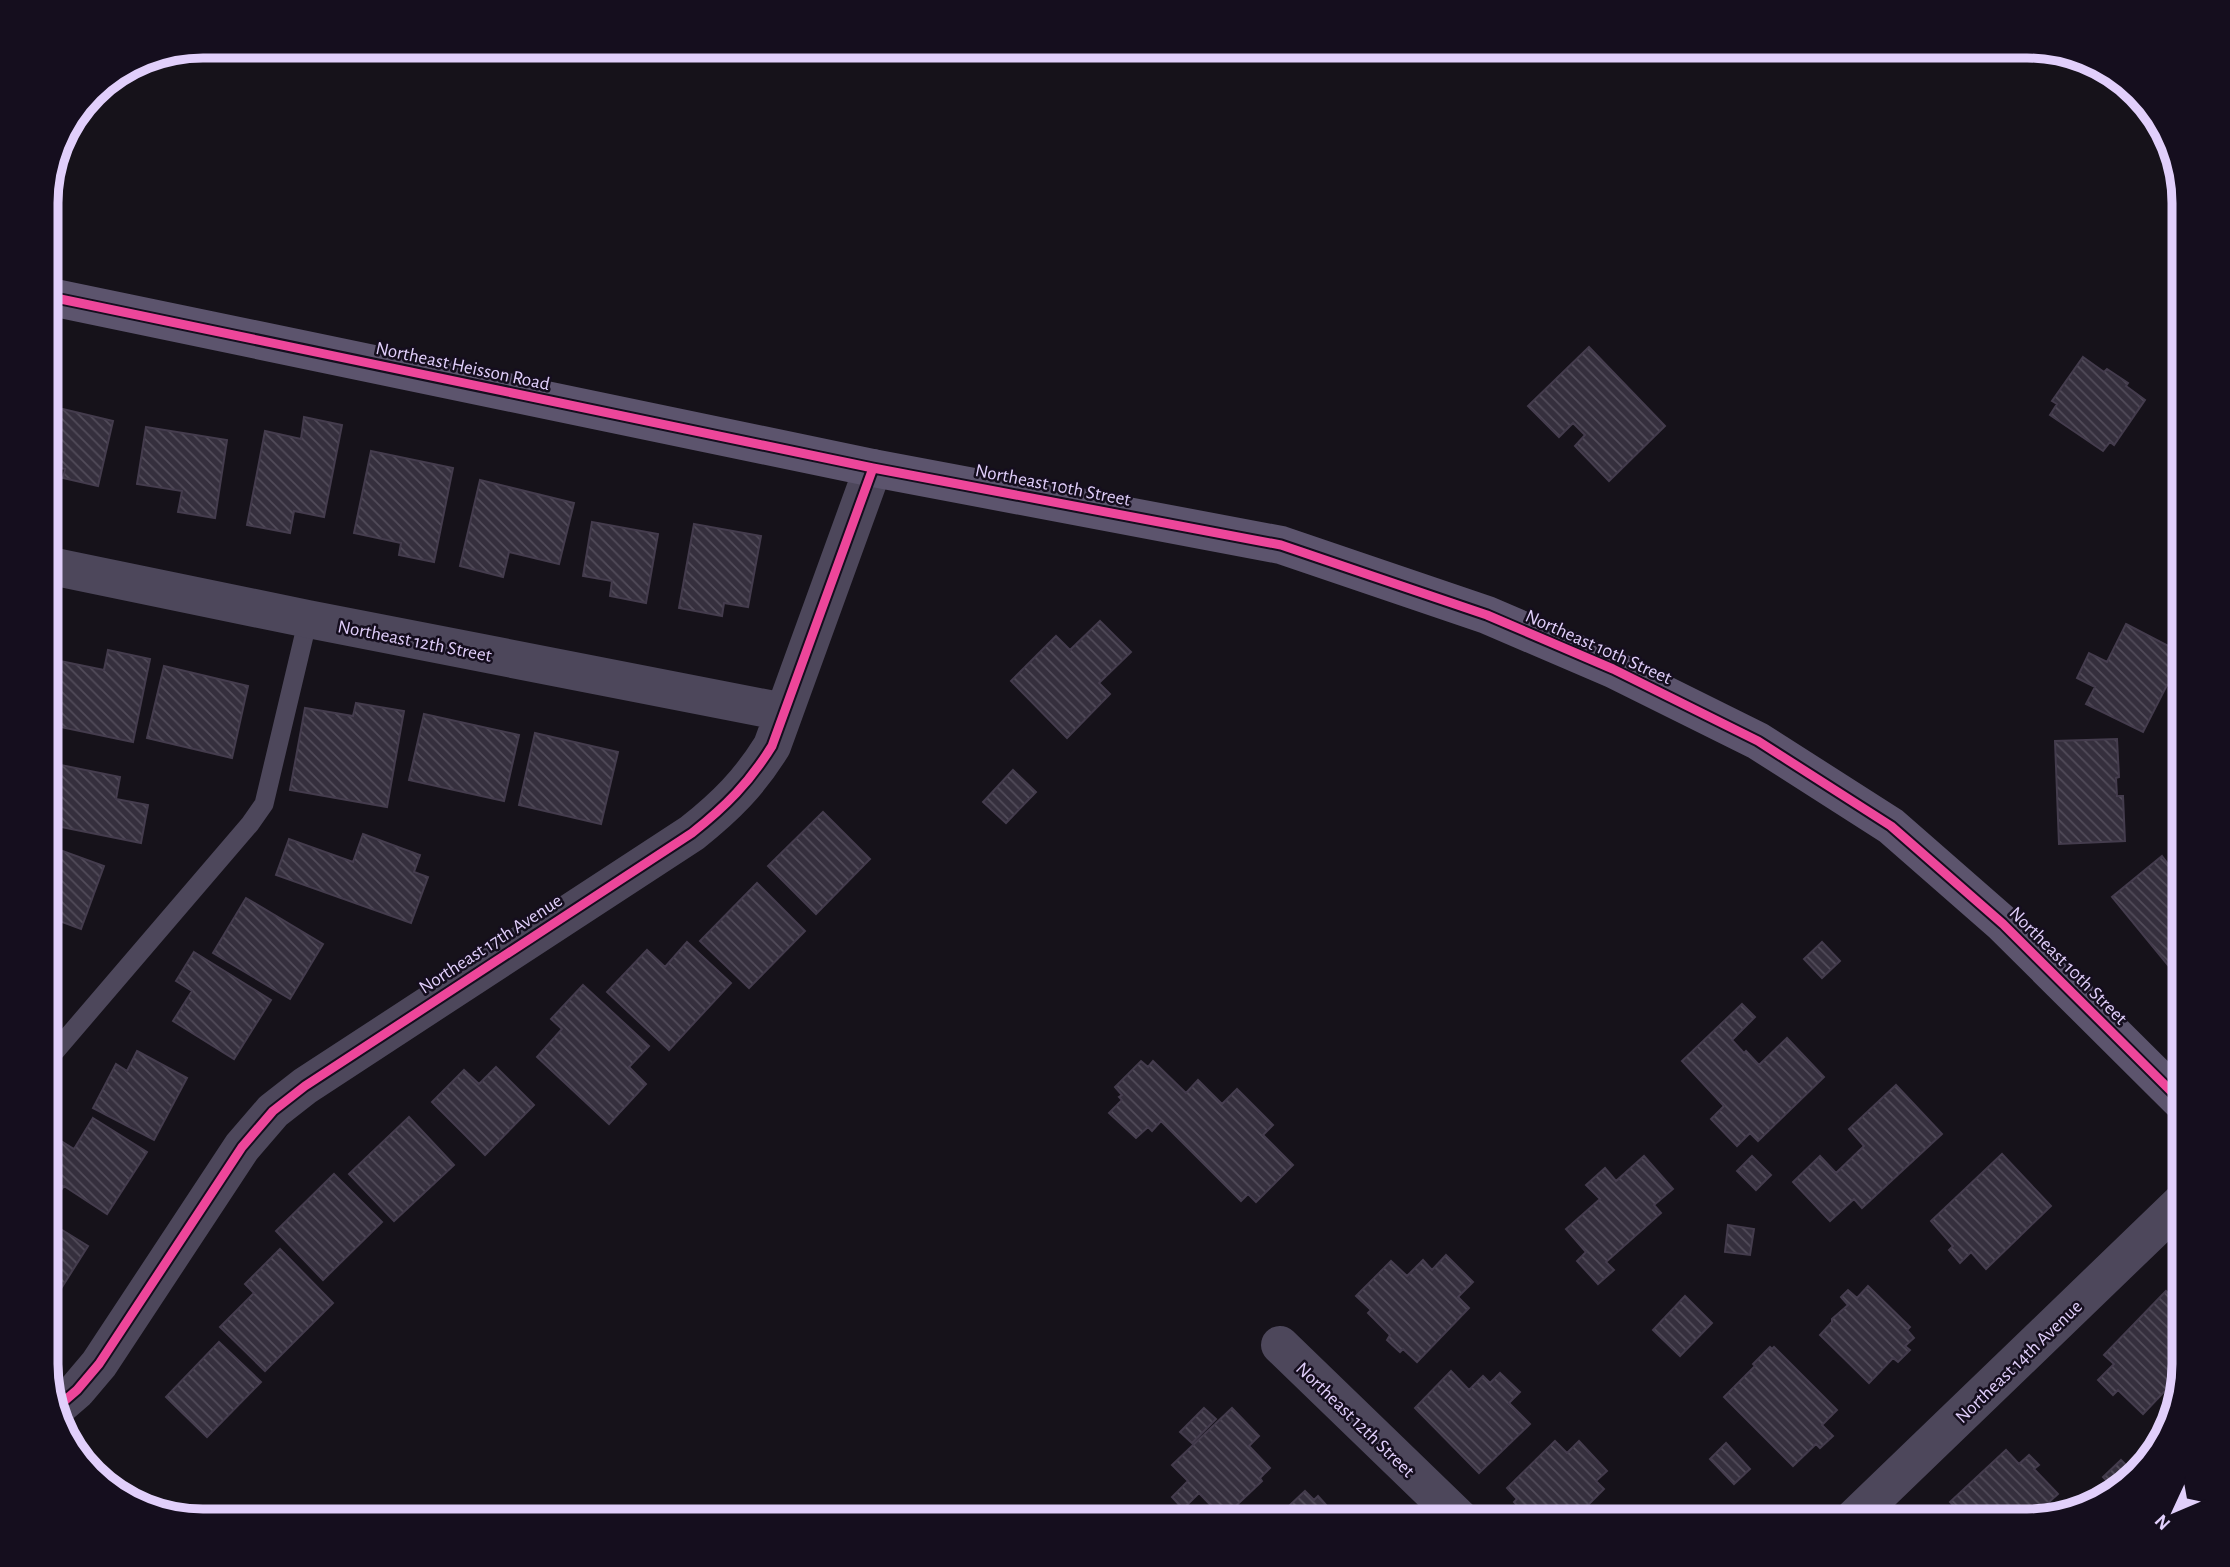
<svg xmlns="http://www.w3.org/2000/svg" width="2230" height="1567" font-family="'Alegreya Sans',sans-serif">
<style>
.building{fill:url(#building-back-hatch);stroke:#443c4d;stroke-width:2}
.lines{fill:none;stroke-linecap:round;stroke-linejoin:round}
.lane{stroke:#4d475b;stroke-width:19}
.street{stroke:#4d475b;stroke-width:38}
.secondary{stroke:#5c546d;stroke-width:38}
.cycleway-casing{stroke:#150e1e;stroke-width:13}
.cycleway{stroke:#ed469a;stroke-width:9}
.labels{text-anchor:middle;stroke-width:5;stroke-linejoin:round;paint-order:stroke}
.street-label{font-size:19px;fill:#e1cffb;stroke:#150e1e}
.rim{fill:none;stroke:#e1cffb;stroke-width:9}
</style>
<defs>
<pattern id="building-back-hatch" width="6" height="6" patternUnits="userSpaceOnUse" patternTransform="scale(1.75)"><rect width="6" height="6" fill="#352f3d"/><path d="M-1 5l2 2M0 0l6 6M5-1l2 2" fill="none" stroke="#524c5a"/></pattern>
</defs>
<rect width="100%" height="100%" fill="#16121a"/>
<path class="building" d="M 1589,347 L 1665,426 L 1609,481 L 1575,446 L 1585,435 L 1573,423 L 1559,437 L 1528,406 Z
M 2083,357 L 2104,372 L 2107,369 L 2128,383 L 2126,386 L 2145,400 L 2114,445 L 2110,442 L 2103,451 L 2050,415 L 2057,404 L 2052,401 Z
M 2184,382 L 2184,412 L 2170,396 Z
M 46,405 L 113,421 L 98,486 L 63,478 L 65,469 L 46,465 Z
M 304,417 L 342,425 L 324,517 L 294,511 L 290,533 L 247,525 L 265,431 L 301,439 Z
M 146,427 L 227,440 L 215,518 L 178,512 L 182,491 L 137,484 Z
M 371,451 L 453,468 L 434,562 L 399,555 L 401,543 L 354,533 Z
M 480,480 L 574,503 L 559,564 L 509,552 L 503,577 L 460,566 Z
M 592,522 L 658,534 L 646,603 L 610,596 L 612,581 L 583,576 Z
M 694,524 L 761,536 L 748,607 L 724,603 L 722,616 L 679,608 Z
M 2184,597 L 2184,628 L 2169,615 Z
M 1100,621 L 1131,652 L 1099,683 L 1110,694 L 1067,738 L 1011,681 L 1056,636 L 1070,650 Z
M 2126,624 L 2184,654 L 2184,694 L 2167,685 L 2143,732 L 2086,704 L 2095,687 L 2077,678 L 2089,653 L 2107,662 Z
M 108,650 L 150,659 L 133,742 L 46,724 L 46,707 L 55,660 L 104,670 Z
M 164,666 L 248,686 L 232,758 L 147,738 Z
M 356,703 L 404,711 L 387,807 L 290,790 L 305,708 L 353,716 Z
M 424,714 L 519,735 L 504,801 L 409,780 Z
M 535,733 L 618,752 L 601,824 L 519,805 Z
M 2117,739 L 2119,777 L 2116,778 L 2117,796 L 2123,796 L 2125,841 L 2059,844 L 2055,741 Z
M 46,762 L 120,777 L 116,799 L 148,805 L 141,843 L 46,824 Z
M 1013,770 L 1036,792 L 1006,823 L 983,802 Z
M 823,812 L 870,859 L 816,914 L 768,866 Z
M 363,834 L 420,855 L 414,872 L 428,877 L 411,923 L 276,875 L 289,839 L 353,862 Z
M 46,845 L 104,866 L 81,929 L 46,916 Z
M 2162,856 L 2184,885 L 2184,960 L 2172,970 L 2112,897 Z
M 757,883 L 805,931 L 749,988 L 700,941 Z
M 246,898 L 323,944 L 290,999 L 213,953 Z
M 46,928 L 55,931 L 46,958 Z
M 687,942 L 731,983 L 669,1050 L 607,992 L 647,950 L 665,967 Z
M 1822,942 L 1840,961 L 1822,978 L 1804,959 Z
M 194,952 L 271,1000 L 234,1059 L 173,1021 L 192,991 L 176,981 Z
M 583,985 L 649,1046 L 629,1067 L 646,1084 L 609,1124 L 537,1057 L 562,1029 L 551,1019 Z
M 1742,1004 L 1755,1017 L 1732,1040 L 1744,1053 L 1746,1051 L 1759,1065 L 1787,1038 L 1824,1077 L 1758,1141 L 1750,1133 L 1737,1146 L 1711,1119 L 1724,1106 L 1682,1061 Z
M 137,1051 L 187,1078 L 154,1140 L 93,1108 L 116,1064 L 127,1071 Z
M 1141,1061 L 1148,1067 L 1153,1061 L 1186,1093 L 1198,1080 L 1222,1104 L 1237,1089 L 1273,1125 L 1263,1135 L 1293,1165 L 1256,1202 L 1248,1194 L 1241,1201 L 1161,1121 L 1152,1131 L 1148,1127 L 1136,1138 L 1109,1113 L 1122,1100 L 1119,1097 L 1122,1095 L 1115,1087 Z
M 496,1067 L 534,1105 L 485,1155 L 432,1102 L 464,1070 L 479,1084 Z
M 1896,1085 L 1942,1134 L 1862,1208 L 1854,1199 L 1830,1221 L 1793,1182 L 1820,1156 L 1836,1173 L 1864,1146 L 1849,1129 Z
M 409,1117 L 454,1165 L 394,1221 L 349,1174 Z
M 93,1118 L 147,1152 L 107,1214 L 64,1186 L 57,1196 L 46,1189 L 46,1137 L 48,1133 L 74,1149 Z
M 2002,1154 L 2051,1206 L 1986,1269 L 1971,1252 L 1960,1263 L 1949,1250 L 1953,1246 L 1931,1221 Z
M 1644,1156 L 1673,1189 L 1654,1205 L 1661,1213 L 1606,1262 L 1614,1270 L 1598,1284 L 1577,1261 L 1586,1252 L 1566,1229 L 1600,1199 L 1586,1185 L 1605,1168 L 1616,1181 Z
M 1752,1156 L 1771,1175 L 1756,1190 L 1737,1171 Z
M 334,1174 L 382,1222 L 323,1280 L 276,1231 Z
M 46,1220 L 88,1246 L 50,1306 L 46,1303 Z
M 1728,1225 L 1754,1229 L 1750,1255 L 1725,1252 Z
M 280,1249 L 333,1303 L 265,1371 L 220,1327 L 254,1293 L 245,1284 Z
M 1446,1255 L 1473,1282 L 1458,1297 L 1469,1308 L 1417,1362 L 1403,1349 L 1400,1352 L 1387,1340 L 1390,1335 L 1368,1313 L 1371,1310 L 1356,1296 L 1391,1261 L 1407,1276 L 1423,1260 L 1432,1270 Z
M 1868,1286 L 1910,1327 L 1907,1330 L 1914,1338 L 1905,1346 L 1910,1350 L 1898,1362 L 1893,1358 L 1869,1383 L 1820,1335 L 1832,1322 L 1832,1319 L 1848,1305 L 1841,1297 L 1848,1290 L 1857,1298 Z
M 2166,1291 L 2184,1308 L 2184,1365 L 2181,1374 L 2143,1414 L 2118,1390 L 2113,1395 L 2098,1380 L 2114,1364 L 2104,1355 Z
M 1685,1296 L 1712,1323 L 1680,1356 L 1653,1330 Z
M 219,1342 L 261,1382 L 207,1437 L 166,1397 Z
M 1770,1347 L 1772,1349 L 1774,1347 L 1837,1410 L 1822,1425 L 1833,1436 L 1820,1448 L 1816,1444 L 1793,1466 L 1724,1397 L 1755,1366 L 1753,1364 Z
M 1451,1371 L 1469,1390 L 1483,1376 L 1490,1383 L 1500,1373 L 1520,1392 L 1509,1403 L 1530,1424 L 1479,1473 L 1415,1408 Z
M 1204,1408 L 1216,1419 L 1192,1443 L 1180,1432 Z
M 1232,1408 L 1259,1436 L 1249,1446 L 1270,1468 L 1260,1478 L 1262,1481 L 1223,1518 L 1199,1493 L 1183,1509 L 1172,1497 L 1188,1481 L 1172,1465 Z
M 1555,1441 L 1567,1453 L 1579,1441 L 1607,1471 L 1596,1481 L 1604,1489 L 1572,1521 L 1540,1521 L 1531,1512 L 1527,1516 L 1514,1502 L 1517,1499 L 1507,1488 Z
M 1726,1443 L 1750,1469 L 1734,1484 L 1710,1459 Z
M 2006,1450 L 2019,1464 L 2029,1455 L 2039,1465 L 2034,1469 L 2058,1494 L 2028,1521 L 1947,1521 L 1959,1511 L 1950,1502 Z
M 2121,1460 L 2135,1474 L 2115,1490 L 2103,1477 Z
M 113,1474 L 140,1500 L 107,1489 L 103,1484 Z
M 1305,1491 L 1314,1500 L 1318,1496 L 1329,1508 L 1325,1511 L 1335,1521 L 1273,1521 Z
M 2053,1505 L 2061,1512 L 2040,1518 Z"/>
<g class="lines">
<path class="lane" d="M 46,1062 L 250,824 L 264,804 L 308,619"/>
<path class="street" d="M 46,565 L 308,619 L 784,712
M 1280,1345 L 1462,1521
M 55,1409 L 77,1390 L 99,1364 L 242,1147 L 273,1111 L 305,1086 L 692,833 C 726,806 749,783 772,746 L 873,468
M 1851,1521 L 2184,1200"/>
<path class="secondary" d="M 46,296 L 873,468 L 1281,545 L 1487,615 L 1613,669 L 1758,741 L 1891,826 L 2003,924 L 2184,1104"/>
<defs>
<path id="cycleway" d="M 46,296 L 873,468 L 1281,545 L 1487,615 L 1613,669 L 1758,741 L 1891,826 L 2003,924 L 2184,1104
M 55,1409 L 77,1390 L 99,1364 L 242,1147 L 273,1111 L 305,1086 L 692,833 C 726,806 749,783 772,746 L 873,468"/>
</defs>
<use href="#cycleway" class="cycleway-casing"/>
<use href="#cycleway" class="cycleway"/>
</g>
<g class="labels">
<g class="street-label">
<text transform="translate(463 365) rotate(12)" y="7">Northeast Heisson Road</text>
<text transform="translate(1053 484) rotate(11)" y="7">Northeast 10th Street</text>
<text transform="translate(415 640) rotate(11)" y="7">Northeast 12th Street</text>
<text transform="translate(1599 646) rotate(24)" y="7">Northeast 10th Street</text>
<text transform="translate(490 943) rotate(-33)" y="7">Northeast 17th Avenue</text>
<text transform="translate(2069 965) rotate(45)" y="7">Northeast 10th Street</text>
<text transform="translate(2018 1361) rotate(-44)" y="7">Northeast 14th Avenue</text>
<text transform="translate(1356 1419) rotate(44)" y="7">Northeast 12th Street</text>
</g>
</g>
<path d="M0 0H2230V1567H0ZM203 58H2027A145 145 0 0 1 2172 203V1364A145 145 0 0 1 2027 1509H203A145 145 0 0 1 58 1364V203A145 145 0 0 1 203 58Z" fill="#150e1e" fill-rule="evenodd"/>
<path class="rim" d="M203 58H2027A145 145 0 0 1 2172 203V1364A145 145 0 0 1 2027 1509H203A145 145 0 0 1 58 1364V203A145 145 0 0 1 203 58Z"/>
<g transform="translate(2174 1511) rotate(226)" stroke="#150e1e" stroke-width="5" paint-order="stroke">
<path d="M0-5L12 26L0 18L-12 26Z" fill="#e1cffb"/>
<text y="-10" font-size="19" font-weight="bold" text-anchor="middle" fill="#e1cffb">N</text>
</g>
</svg>
